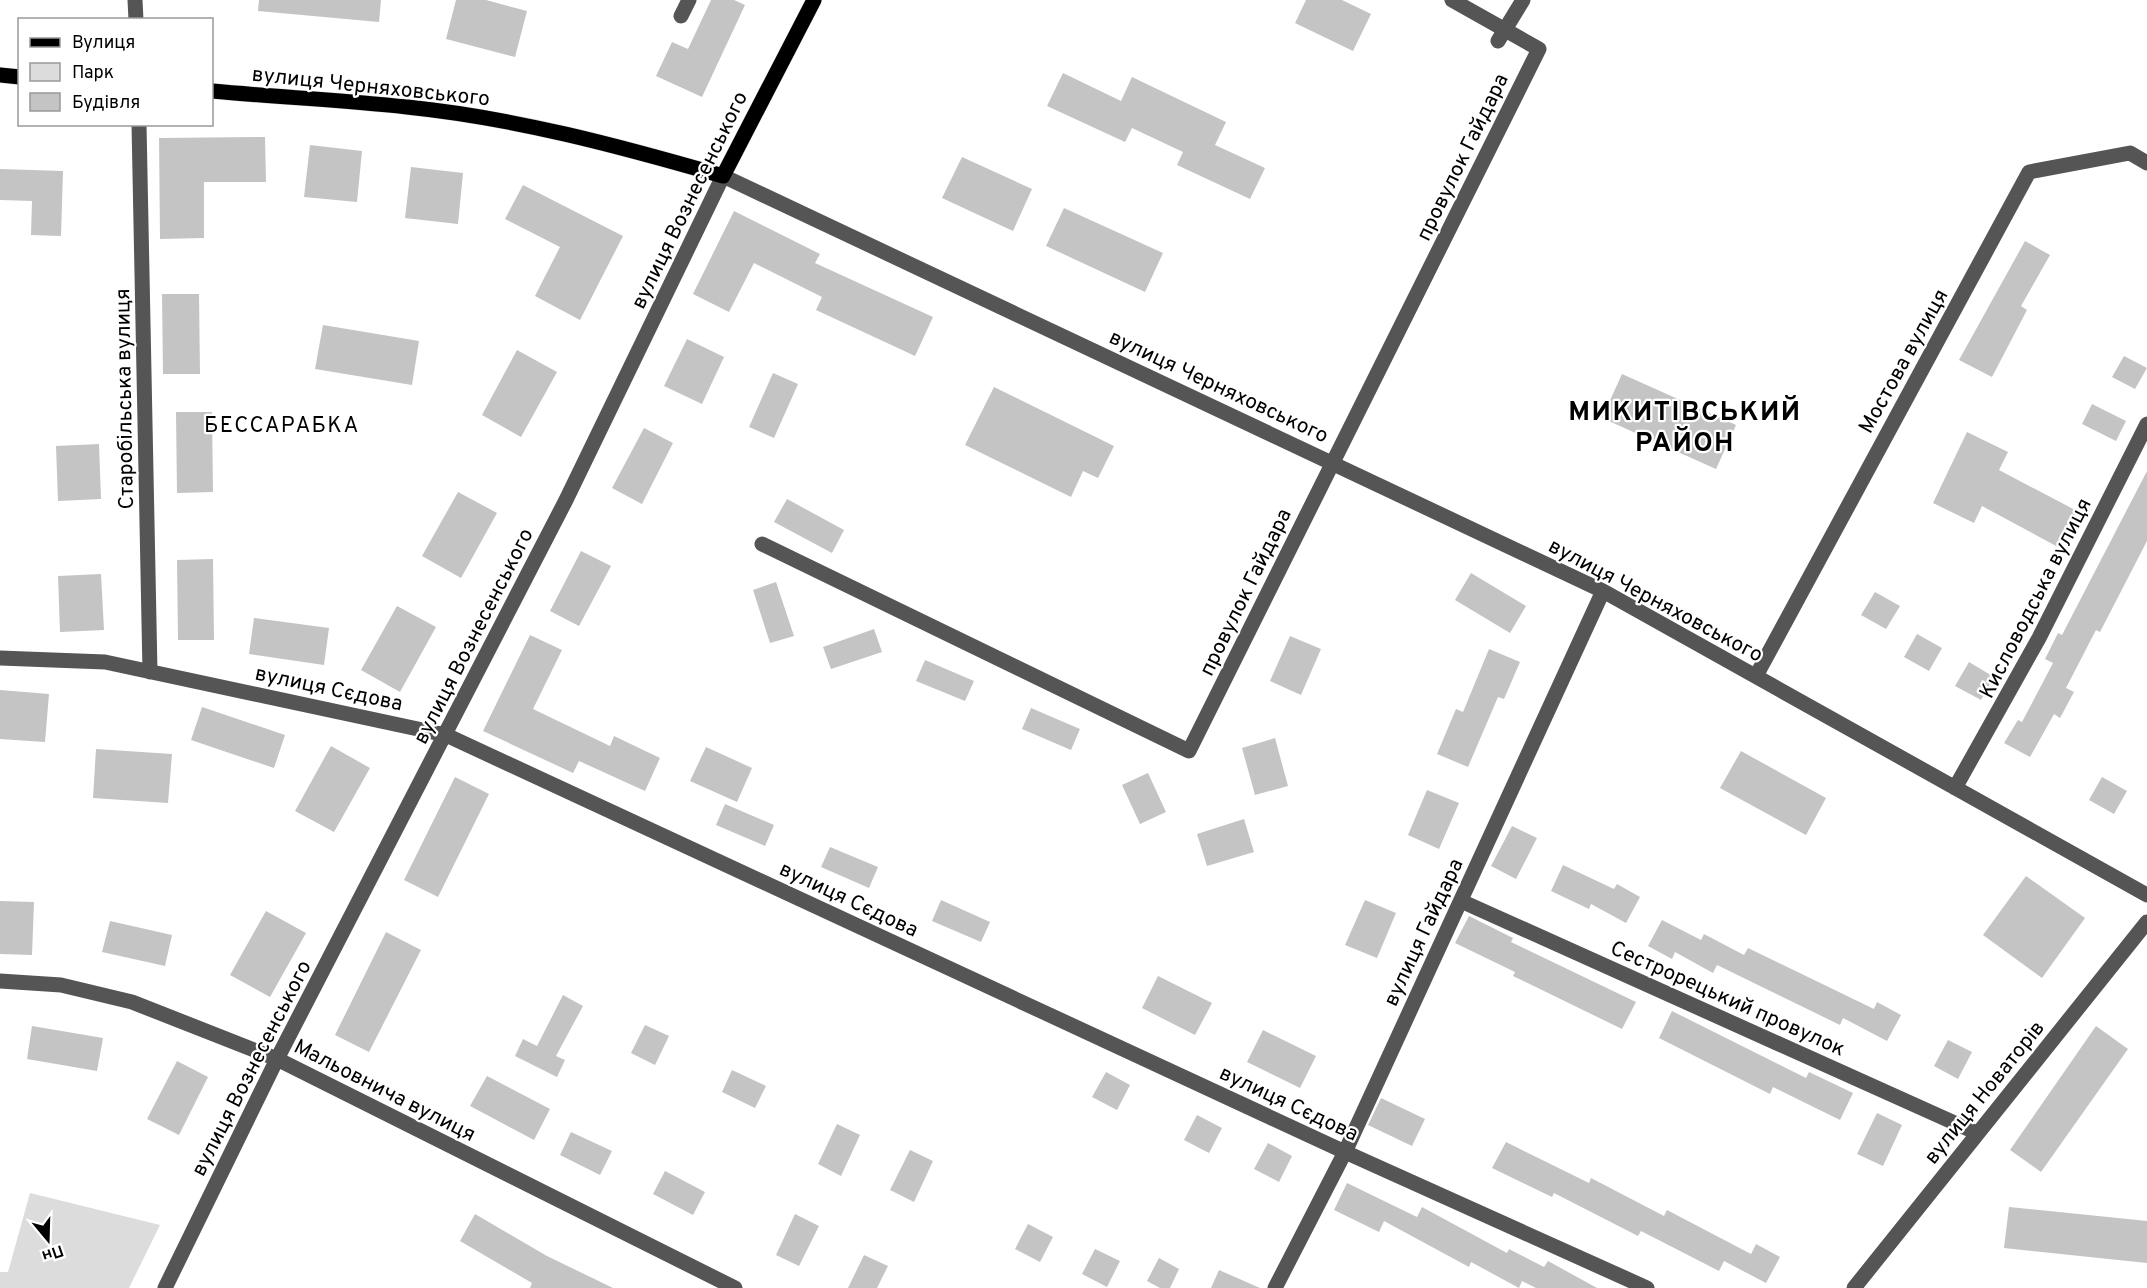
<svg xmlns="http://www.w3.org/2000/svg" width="2147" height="1288" font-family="Overpass,sans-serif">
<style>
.green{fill:#dcdcdc}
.building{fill:#c4c4c4}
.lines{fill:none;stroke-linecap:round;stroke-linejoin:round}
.major-casing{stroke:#dbdbdb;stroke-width:16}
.minor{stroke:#555;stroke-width:15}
.major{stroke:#000;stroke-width:15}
.labels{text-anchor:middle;stroke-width:4.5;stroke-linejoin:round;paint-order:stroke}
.street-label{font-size:21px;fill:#000;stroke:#fff}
.neighbourhood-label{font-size:22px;letter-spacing:1.5px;fill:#000;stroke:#fff}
.district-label{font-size:27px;font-weight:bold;letter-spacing:1.5px;fill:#000;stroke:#fff}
</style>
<rect width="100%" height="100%" fill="#fff"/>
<path class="green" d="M 30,1193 L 160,1225 L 129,1288 L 0,1288 L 0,1272 L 8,1272 Z"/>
<path class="building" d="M 259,0 L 381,0 L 379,22 L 258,11 Z
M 456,0 L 486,0 L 527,11 L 515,57 L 446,39 Z
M 711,0 L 734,0 L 745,5 L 702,97 L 656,76 L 672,42 L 688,49 Z
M 1306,0 L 1342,0 L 1371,14 L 1353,51 L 1295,23 Z
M 1063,73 L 1121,101 L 1132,77 L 1226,122 L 1215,145 L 1265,168 L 1250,199 L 1177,165 L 1183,152 L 1132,128 L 1125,142 L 1047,106 Z
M 265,137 L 266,182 L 204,182 L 204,238 L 160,239 L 159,138 Z
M 310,145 L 362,151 L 357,202 L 304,197 Z
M 962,157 L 1032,189 L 1013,231 L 942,198 Z
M 411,167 L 463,173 L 458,224 L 405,218 Z
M 0,169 L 63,171 L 61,236 L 31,235 L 32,201 L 0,200 Z
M 523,185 L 623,236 L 580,320 L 535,296 L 560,247 L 505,219 Z
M 1064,208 L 1163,253 L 1145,292 L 1046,246 Z
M 734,211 L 820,254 L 815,263 L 933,317 L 915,356 L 816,310 L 822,297 L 754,263 L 729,312 L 693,294 Z
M 2025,241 L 2050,255 L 2021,306 L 2027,310 L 1992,377 L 1959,360 Z
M 162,294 L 199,294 L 200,374 L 163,374 Z
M 323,325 L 419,341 L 412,385 L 315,369 Z
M 687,339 L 724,357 L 702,404 L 664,386 Z
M 517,350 L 557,372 L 521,437 L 482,415 Z
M 2124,356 L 2147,368 L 2135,389 L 2112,377 Z
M 773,373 L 798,384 L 774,438 L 749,427 Z
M 1622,374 L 1736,425 L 1716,469 L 1602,418 Z
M 994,387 L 1114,446 L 1098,478 L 1083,471 L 1071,497 L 965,445 Z
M 2092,404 L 2126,421 L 2116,441 L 2082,424 Z
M 176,412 L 212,412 L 213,492 L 177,493 Z
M 644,428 L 673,443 L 642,504 L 612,488 Z
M 1967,432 L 2008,452 L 1999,470 L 2077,511 L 2058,547 L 1982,506 L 1974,523 L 1933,503 Z
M 99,444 L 101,499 L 58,501 L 56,446 Z
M 2147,471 L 2147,541 L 2100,632 L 2096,630 L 2066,688 L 2074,692 L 2060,718 L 2054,714 L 2030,757 L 2004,743 L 2018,720 L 2022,722 L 2053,663 L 2045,659 L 2058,633 L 2062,635 Z
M 458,492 L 497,513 L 461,578 L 422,556 Z
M 787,499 L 844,530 L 832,553 L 774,522 Z
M 581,551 L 611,566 L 579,626 L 550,611 Z
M 213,559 L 214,640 L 178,640 L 177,560 Z
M 1471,573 L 1526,606 L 1510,633 L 1455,600 Z
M 101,574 L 104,630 L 60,632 L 58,576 Z
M 776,582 L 794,636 L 770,643 L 753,590 Z
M 1875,592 L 1900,606 L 1886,629 L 1861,615 Z
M 397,606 L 436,627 L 400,692 L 361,670 Z
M 254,618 L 329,628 L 324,665 L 249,654 Z
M 874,629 L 882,652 L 831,669 L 823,647 Z
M 1917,634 L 1942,648 L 1929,671 L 1904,657 Z
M 530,635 L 562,650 L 533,709 L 610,746 L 614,736 L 660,758 L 645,791 L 579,761 L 573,773 L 483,731 Z
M 1290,636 L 1321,649 L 1301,695 L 1270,681 Z
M 1489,649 L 1520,662 L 1504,699 L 1498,697 L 1468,767 L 1437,754 L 1456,709 L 1463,712 Z
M 925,660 L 974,681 L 965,701 L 916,681 Z
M 1969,662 L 1994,677 L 1981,700 L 1955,686 Z
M 0,690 L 49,694 L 45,742 L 0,739 Z
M 202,707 L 285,735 L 274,768 L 191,740 Z
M 1031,708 L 1080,729 L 1071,750 L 1022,729 Z
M 1275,738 L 1288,786 L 1255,795 L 1242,748 Z
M 331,746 L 370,768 L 334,832 L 295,811 Z
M 706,747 L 752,768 L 737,802 L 690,781 Z
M 96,749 L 172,754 L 168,803 L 93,798 Z
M 1741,751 L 1826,798 L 1806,835 L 1720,788 Z
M 1148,773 L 1166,812 L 1140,824 L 1122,785 Z
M 455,777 L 489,794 L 438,897 L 404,880 Z
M 2102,777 L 2127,791 L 2114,814 L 2089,800 Z
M 1427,790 L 1459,803 L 1439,849 L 1408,835 Z
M 725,804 L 774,825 L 765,846 L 716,825 Z
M 1244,819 L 1254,852 L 1207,866 L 1197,834 Z
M 1512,826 L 1537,838 L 1516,879 L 1491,866 Z
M 830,847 L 878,867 L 869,888 L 821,867 Z
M 1563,865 L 1614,889 L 1617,884 L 1640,897 L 1626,923 L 1591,904 L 1589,909 L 1551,891 Z
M 2026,876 L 2085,918 L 2042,978 L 1983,935 Z
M 941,900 L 990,922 L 981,942 L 932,921 Z
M 1365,900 L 1396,913 L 1377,958 L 1345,945 Z
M 0,901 L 34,902 L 32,955 L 0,954 Z
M 266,911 L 306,933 L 270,997 L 230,975 Z
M 1469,916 L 1513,938 L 1511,942 L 1636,1002 L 1622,1029 L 1513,976 L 1515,972 L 1455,943 Z
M 1662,920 L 1701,940 L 1704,934 L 1744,955 L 1748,948 L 1874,1009 L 1877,1002 L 1901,1015 L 1887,1041 L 1843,1018 L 1840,1025 L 1717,965 L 1713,973 L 1675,952 L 1672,959 L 1648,946 Z
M 110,921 L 172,935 L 165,966 L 102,952 Z
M 386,932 L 421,950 L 369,1052 L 335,1035 Z
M 1158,976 L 1212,1003 L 1195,1035 L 1142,1008 Z
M 563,995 L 583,1006 L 556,1056 L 565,1060 L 557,1077 L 515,1056 L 523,1039 L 537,1046 Z
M 1672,1011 L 1806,1078 L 1809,1072 L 1853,1093 L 1840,1120 L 1773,1087 L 1770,1094 L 1659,1038 Z
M 645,1025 L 669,1036 L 655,1065 L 631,1053 Z
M 32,1026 L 103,1038 L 97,1071 L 27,1059 Z
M 2096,1026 L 2128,1049 L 2041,1172 L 2010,1150 Z
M 1263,1030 L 1316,1056 L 1300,1088 L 1247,1062 Z
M 1948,1040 L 1972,1052 L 1958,1079 L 1934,1066 Z
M 177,1061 L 208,1077 L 179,1135 L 147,1119 Z
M 732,1070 L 766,1086 L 755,1108 L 722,1092 Z
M 1106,1072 L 1130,1085 L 1117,1110 L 1092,1097 Z
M 487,1076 L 550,1109 L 534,1140 L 470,1106 Z
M 1381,1098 L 1425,1119 L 1412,1146 L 1368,1125 Z
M 1877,1113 L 1902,1125 L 1883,1166 L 1857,1154 Z
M 1197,1115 L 1222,1128 L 1209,1153 L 1184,1140 Z
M 837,1124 L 860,1135 L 841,1176 L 818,1164 Z
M 571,1132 L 612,1151 L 600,1175 L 560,1155 Z
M 1506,1142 L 1589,1183 L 1591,1178 L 1664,1216 L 1667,1210 L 1751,1254 L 1756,1244 L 1780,1257 L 1766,1283 L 1724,1261 L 1719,1271 L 1641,1231 L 1638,1236 L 1554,1193 L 1552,1197 L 1492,1168 Z
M 1268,1143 L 1292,1156 L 1279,1182 L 1254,1169 Z
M 910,1150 L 933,1161 L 914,1202 L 890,1190 Z
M 665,1171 L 705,1192 L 693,1215 L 653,1194 Z
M 1347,1183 L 1417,1217 L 1422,1207 L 1507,1253 L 1509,1249 L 1544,1267 L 1548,1261 L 1597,1288 L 1536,1288 L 1522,1281 L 1519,1288 L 1471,1262 L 1469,1267 L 1384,1221 L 1379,1232 L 1334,1210 Z
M 2009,1207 L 2147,1221 L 2147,1263 L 2004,1248 Z
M 475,1214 L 547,1256 L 613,1288 L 530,1288 L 532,1283 L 460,1241 Z
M 795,1214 L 819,1226 L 799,1266 L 776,1255 Z
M 1028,1224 L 1053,1237 L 1040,1262 L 1015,1249 Z
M 1095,1249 L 1120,1261 L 1107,1287 L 1082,1274 Z
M 864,1255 L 888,1266 L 877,1288 L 848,1288 Z
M 1159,1258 L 1179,1269 L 1170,1288 L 1160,1288 L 1147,1281 Z
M 1219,1270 L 1260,1288 L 1211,1288 Z"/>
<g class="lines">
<defs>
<path id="major" d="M 0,75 L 20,77
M 212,91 C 277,97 342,100 407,107 C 515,118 619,146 723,176 L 814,0"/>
</defs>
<use href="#major" class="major-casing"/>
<path class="minor" d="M 135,0 L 136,20
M 681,16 L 689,0
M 1498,41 L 1523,0
M 139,124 L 150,672
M 762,544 L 1189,751 L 1539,49 L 1452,0
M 0,658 L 105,662 L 446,735 L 1345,1152 L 1647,1288
M 1756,676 L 2029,172 L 2130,153 L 2147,163
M 1955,788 L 2039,638 L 2147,424
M 1461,901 L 1977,1133
M 0,981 L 61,985 L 132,1002 L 277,1059 L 735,1288
M 165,1288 L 277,1059 L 566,500 L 723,176 L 1603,591 L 2147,895
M 1275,1288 L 1345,1152 L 1603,591
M 1854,1288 L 2147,922"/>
<use href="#major" class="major"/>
</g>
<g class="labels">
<g class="street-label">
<text transform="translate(371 86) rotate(6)" y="7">вулиця Черняховського</text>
<text transform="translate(1462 157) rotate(-64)" y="7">провулок Гайдара</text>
<text transform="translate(689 200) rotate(-64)" y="7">вулиця Вознесенського</text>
<text transform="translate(1903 361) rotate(-61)" y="7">Мостова вулиця</text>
<text transform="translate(1219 386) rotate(25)" y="7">вулиця Черняховського</text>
<text transform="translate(124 399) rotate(-91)" y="7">Старобільська вулиця</text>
<text transform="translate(1245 592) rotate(-64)" y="7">провулок Гайдара</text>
<text transform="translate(2035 598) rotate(-63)" y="7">Кисловодська вулиця</text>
<text transform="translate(1656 600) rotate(28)" y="7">вулиця Черняховського</text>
<text transform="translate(473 636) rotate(-63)" y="7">вулиця Вознесенського</text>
<text transform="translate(329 688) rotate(12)" y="7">вулиця Сєдова</text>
<text transform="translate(849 899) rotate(25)" y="7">вулиця Сєдова</text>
<text transform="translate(1423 932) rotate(-65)" y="7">вулиця Гайдара</text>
<text transform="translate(1728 998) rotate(24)" y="7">Сестрорецький провулок</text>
<text transform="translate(251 1068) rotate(-63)" y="7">вулиця Вознесенського</text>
<text transform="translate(385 1090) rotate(27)" y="7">Мальовнича вулиця</text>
<text transform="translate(1984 1092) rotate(-51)" y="7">вулиця Новаторів</text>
<text transform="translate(1289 1103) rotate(25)" y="7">вулиця Сєдова</text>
</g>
<g class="neighbourhood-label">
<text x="282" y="432">БЕССАРАБКА</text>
</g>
<g class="district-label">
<text x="1685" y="420">МИКИТІВСЬКИЙ<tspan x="1685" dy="31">РАЙОН</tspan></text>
</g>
</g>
<rect x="18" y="18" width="195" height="108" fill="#ffffff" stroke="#999999" stroke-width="1.5"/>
<rect x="30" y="38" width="30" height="9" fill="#000000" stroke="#999999" stroke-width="1.5"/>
<text x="72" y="48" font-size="18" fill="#000000">Вулиця</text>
<rect x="30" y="63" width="30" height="18" fill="#dcdcdc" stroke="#999999" stroke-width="1.5"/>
<text x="72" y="78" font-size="18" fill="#000000">Парк</text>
<rect x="30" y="93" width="30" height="18" fill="#c4c4c4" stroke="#999999" stroke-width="1.5"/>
<text x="72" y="108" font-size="18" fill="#000000">Будівля</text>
<g transform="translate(48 1240) rotate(161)" stroke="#ffffff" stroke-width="4.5" paint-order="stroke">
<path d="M0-4.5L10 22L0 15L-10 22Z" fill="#000000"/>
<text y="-9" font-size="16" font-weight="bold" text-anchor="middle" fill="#000000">Пн</text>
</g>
</svg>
